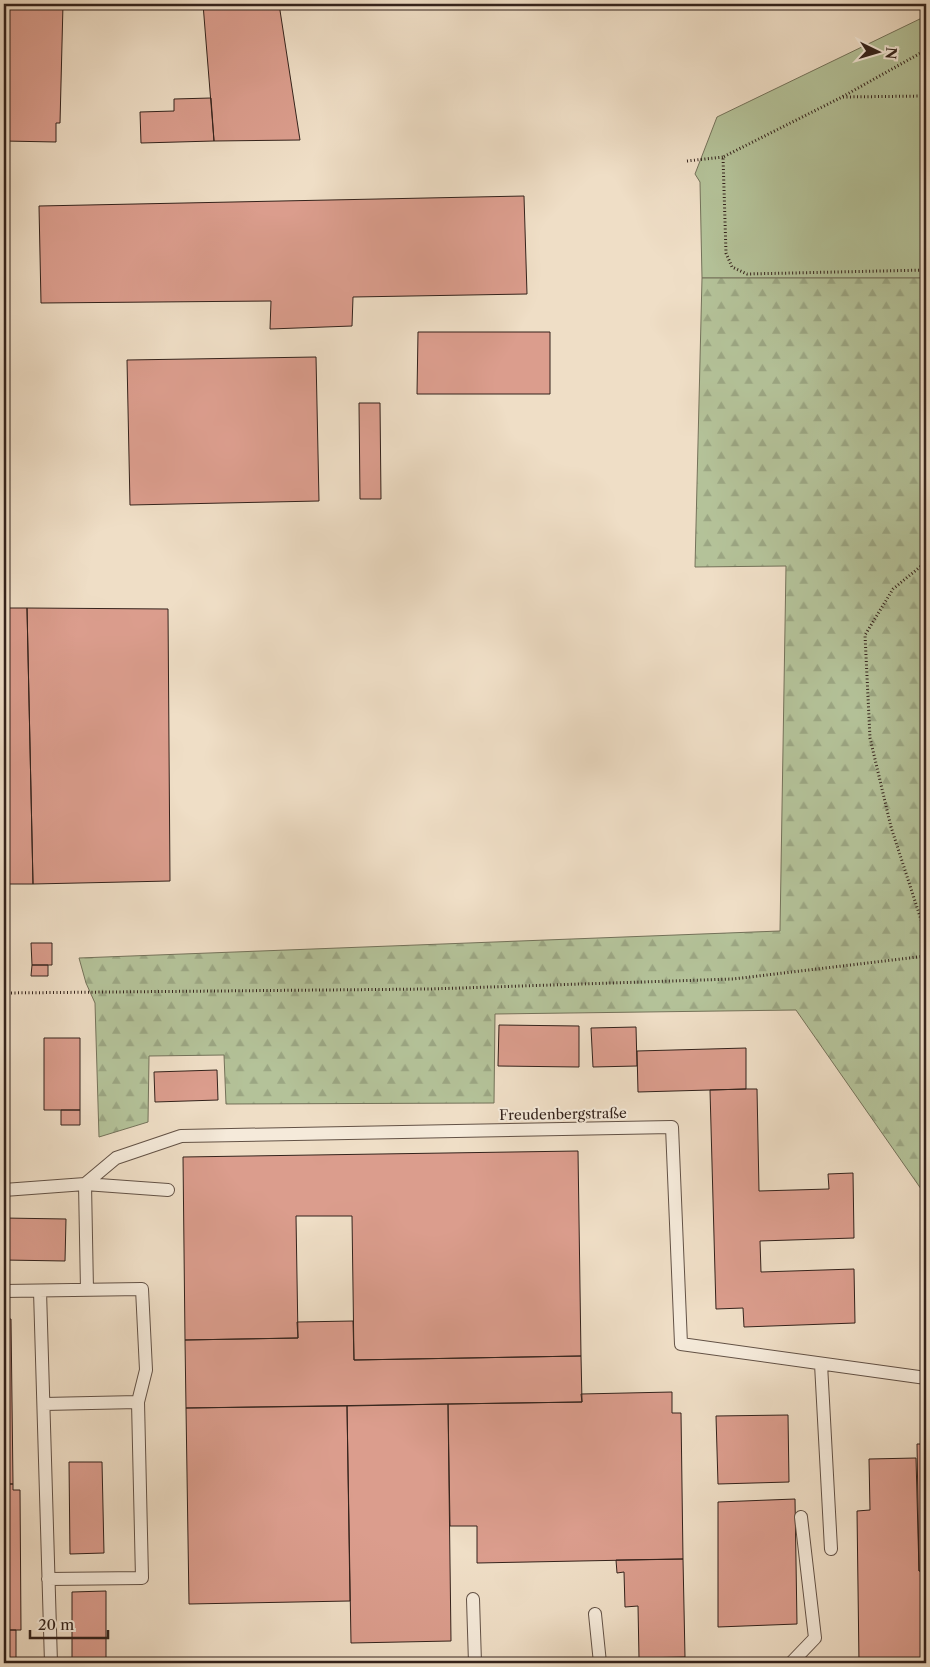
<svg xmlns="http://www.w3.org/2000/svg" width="930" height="1667" font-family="'Libre Caslon Text',serif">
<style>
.green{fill:#b4c299;stroke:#74725a}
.forest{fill:url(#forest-firs);stroke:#74725a}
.building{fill:#db9d8d;stroke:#34231c}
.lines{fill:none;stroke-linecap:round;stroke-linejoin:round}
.lane-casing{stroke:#635246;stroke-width:14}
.path{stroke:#34231c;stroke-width:3;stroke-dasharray:1 2.5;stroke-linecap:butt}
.lane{stroke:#f5eada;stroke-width:12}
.labels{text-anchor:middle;stroke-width:4;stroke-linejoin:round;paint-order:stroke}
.street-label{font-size:14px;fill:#34231c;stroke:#f5eada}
</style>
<defs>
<pattern id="forest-firs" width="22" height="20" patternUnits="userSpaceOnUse" patternTransform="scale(1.25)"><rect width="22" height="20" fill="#b4c299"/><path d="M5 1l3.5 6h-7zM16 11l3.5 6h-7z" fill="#9ba683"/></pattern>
</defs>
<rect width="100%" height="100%" fill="#efdec6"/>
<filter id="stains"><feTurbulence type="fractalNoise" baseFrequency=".004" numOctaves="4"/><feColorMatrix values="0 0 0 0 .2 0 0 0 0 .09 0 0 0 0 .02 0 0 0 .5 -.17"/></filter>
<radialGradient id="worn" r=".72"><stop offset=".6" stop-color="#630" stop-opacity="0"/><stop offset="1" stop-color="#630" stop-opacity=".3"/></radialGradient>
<path class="green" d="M 926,16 L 926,278 L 702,278 L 700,182 L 695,174 L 717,117 Z"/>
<path class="forest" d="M 702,278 L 926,278 L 926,1196 L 796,1010 L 495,1014 L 494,1103 L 226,1104 L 224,1055 L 149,1056 L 148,1122 L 99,1137 L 95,1003 L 86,983 L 79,958 L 780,931 L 786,566 L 695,567 Z"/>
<path class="building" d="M 4,4 L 63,4 L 60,123 L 56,123 L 56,142 L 4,141 Z
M 203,4 L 279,4 L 300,140 L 214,141 Z
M 211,98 L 214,141 L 141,143 L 140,112 L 174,111 L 174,99 Z
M 524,196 L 527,294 L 353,297 L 352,326 L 270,329 L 271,301 L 41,303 L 39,206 Z
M 418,332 L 550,332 L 550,394 L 417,394 Z
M 316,357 L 319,501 L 130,505 L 127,360 Z
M 359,403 L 380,403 L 381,499 L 360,499 Z
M 4,608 L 27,608 L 33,884 L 4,884 Z
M 27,608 L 168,609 L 170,881 L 33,884 Z
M 31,943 L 52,943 L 52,965 L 32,965 Z
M 32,965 L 48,965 L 48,976 L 31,976 Z
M 499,1025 L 579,1026 L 579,1067 L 498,1066 Z
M 636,1027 L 637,1066 L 593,1067 L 591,1028 Z
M 44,1038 L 80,1038 L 80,1110 L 44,1110 Z
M 746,1048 L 746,1089 L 638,1092 L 637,1051 Z
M 217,1070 L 218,1100 L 155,1102 L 154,1072 Z
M 746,1089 L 757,1089 L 759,1191 L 829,1189 L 828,1174 L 853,1173 L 854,1238 L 760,1241 L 761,1272 L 854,1269 L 855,1323 L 744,1327 L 743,1308 L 716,1309 L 710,1090 Z
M 61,1110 L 80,1110 L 80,1125 L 61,1125 Z
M 578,1151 L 581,1356 L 354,1360 L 352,1216 L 296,1216 L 298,1338 L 185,1340 L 183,1157 Z
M 4,1218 L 66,1219 L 65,1261 L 4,1260 Z
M 4,1319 L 11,1319 L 13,1484 L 4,1484 Z
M 353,1321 L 354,1360 L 581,1356 L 582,1402 L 186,1408 L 185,1340 L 298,1338 L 297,1322 Z
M 672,1392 L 672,1413 L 681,1413 L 683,1559 L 477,1563 L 477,1526 L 450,1526 L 448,1404 L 582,1402 L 581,1394 Z
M 448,1404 L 451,1641 L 351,1643 L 347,1406 Z
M 347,1406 L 350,1601 L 189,1604 L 186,1408 Z
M 788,1415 L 789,1482 L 718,1484 L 716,1416 Z
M 917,1444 L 923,1444 L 923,1448 L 926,1448 L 926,1571 L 919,1571 Z
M 916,1458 L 919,1571 L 923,1571 L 925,1663 L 859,1663 L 857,1511 L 870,1510 L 869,1459 Z
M 69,1462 L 102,1462 L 104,1553 L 70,1554 Z
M 4,1484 L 13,1484 L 13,1490 L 20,1490 L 21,1630 L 4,1630 Z
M 795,1499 L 797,1624 L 718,1627 L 718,1502 Z
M 683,1559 L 685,1657 L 639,1658 L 638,1606 L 625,1607 L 624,1572 L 617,1573 L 616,1560 Z
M 106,1591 L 106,1663 L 72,1663 L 72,1592 Z
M 4,1630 L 16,1630 L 16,1659 L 22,1659 L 22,1663 L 4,1663 Z"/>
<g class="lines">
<defs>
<path id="lane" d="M 4,1190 L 85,1184 L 116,1158 L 181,1136 L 672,1127 L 681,1344 L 926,1378
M 87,1290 L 85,1184 L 168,1190
M 4,1291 L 142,1289 L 146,1370 L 138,1402 L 142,1578 L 48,1579
M 40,1291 L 51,1663
M 821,1364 L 831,1549
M 44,1404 L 138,1402
M 473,1599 L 475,1663
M 595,1614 L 600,1663
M 791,1663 L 815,1638 L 801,1517"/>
</defs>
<use href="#lane" class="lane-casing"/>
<path class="path" d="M 926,50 L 842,97 L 723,157 L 726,253 L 732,267 L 747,274 L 926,270
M 843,97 L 926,96
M 687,161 L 723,157
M 926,562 L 893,589 L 865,635 L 870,738 L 891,827 L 926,935
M 4,993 L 430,989 L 733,979 L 926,956"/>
<use href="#lane" class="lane"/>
</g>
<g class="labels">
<g class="street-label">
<text transform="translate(563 1114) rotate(-1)" y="5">Freudenbergstraße</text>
</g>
</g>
<rect width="930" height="1667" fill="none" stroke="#efdec6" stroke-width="20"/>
<rect x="5" y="5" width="920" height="1657" fill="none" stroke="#34231c" stroke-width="2.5"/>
<rect x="10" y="10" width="910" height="1647" fill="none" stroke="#34231c"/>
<g transform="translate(878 52) rotate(95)" stroke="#f5eada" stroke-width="4" paint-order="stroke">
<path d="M0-4L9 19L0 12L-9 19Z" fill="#34231c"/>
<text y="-8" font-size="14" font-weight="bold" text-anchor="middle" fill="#34231c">N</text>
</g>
<path d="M30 1630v8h78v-8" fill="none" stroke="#34231c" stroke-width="2.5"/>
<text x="38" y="1630" font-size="15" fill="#34231c" stroke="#f5eada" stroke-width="4" paint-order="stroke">20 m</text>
<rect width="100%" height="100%" filter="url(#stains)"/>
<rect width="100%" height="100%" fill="url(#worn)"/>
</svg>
